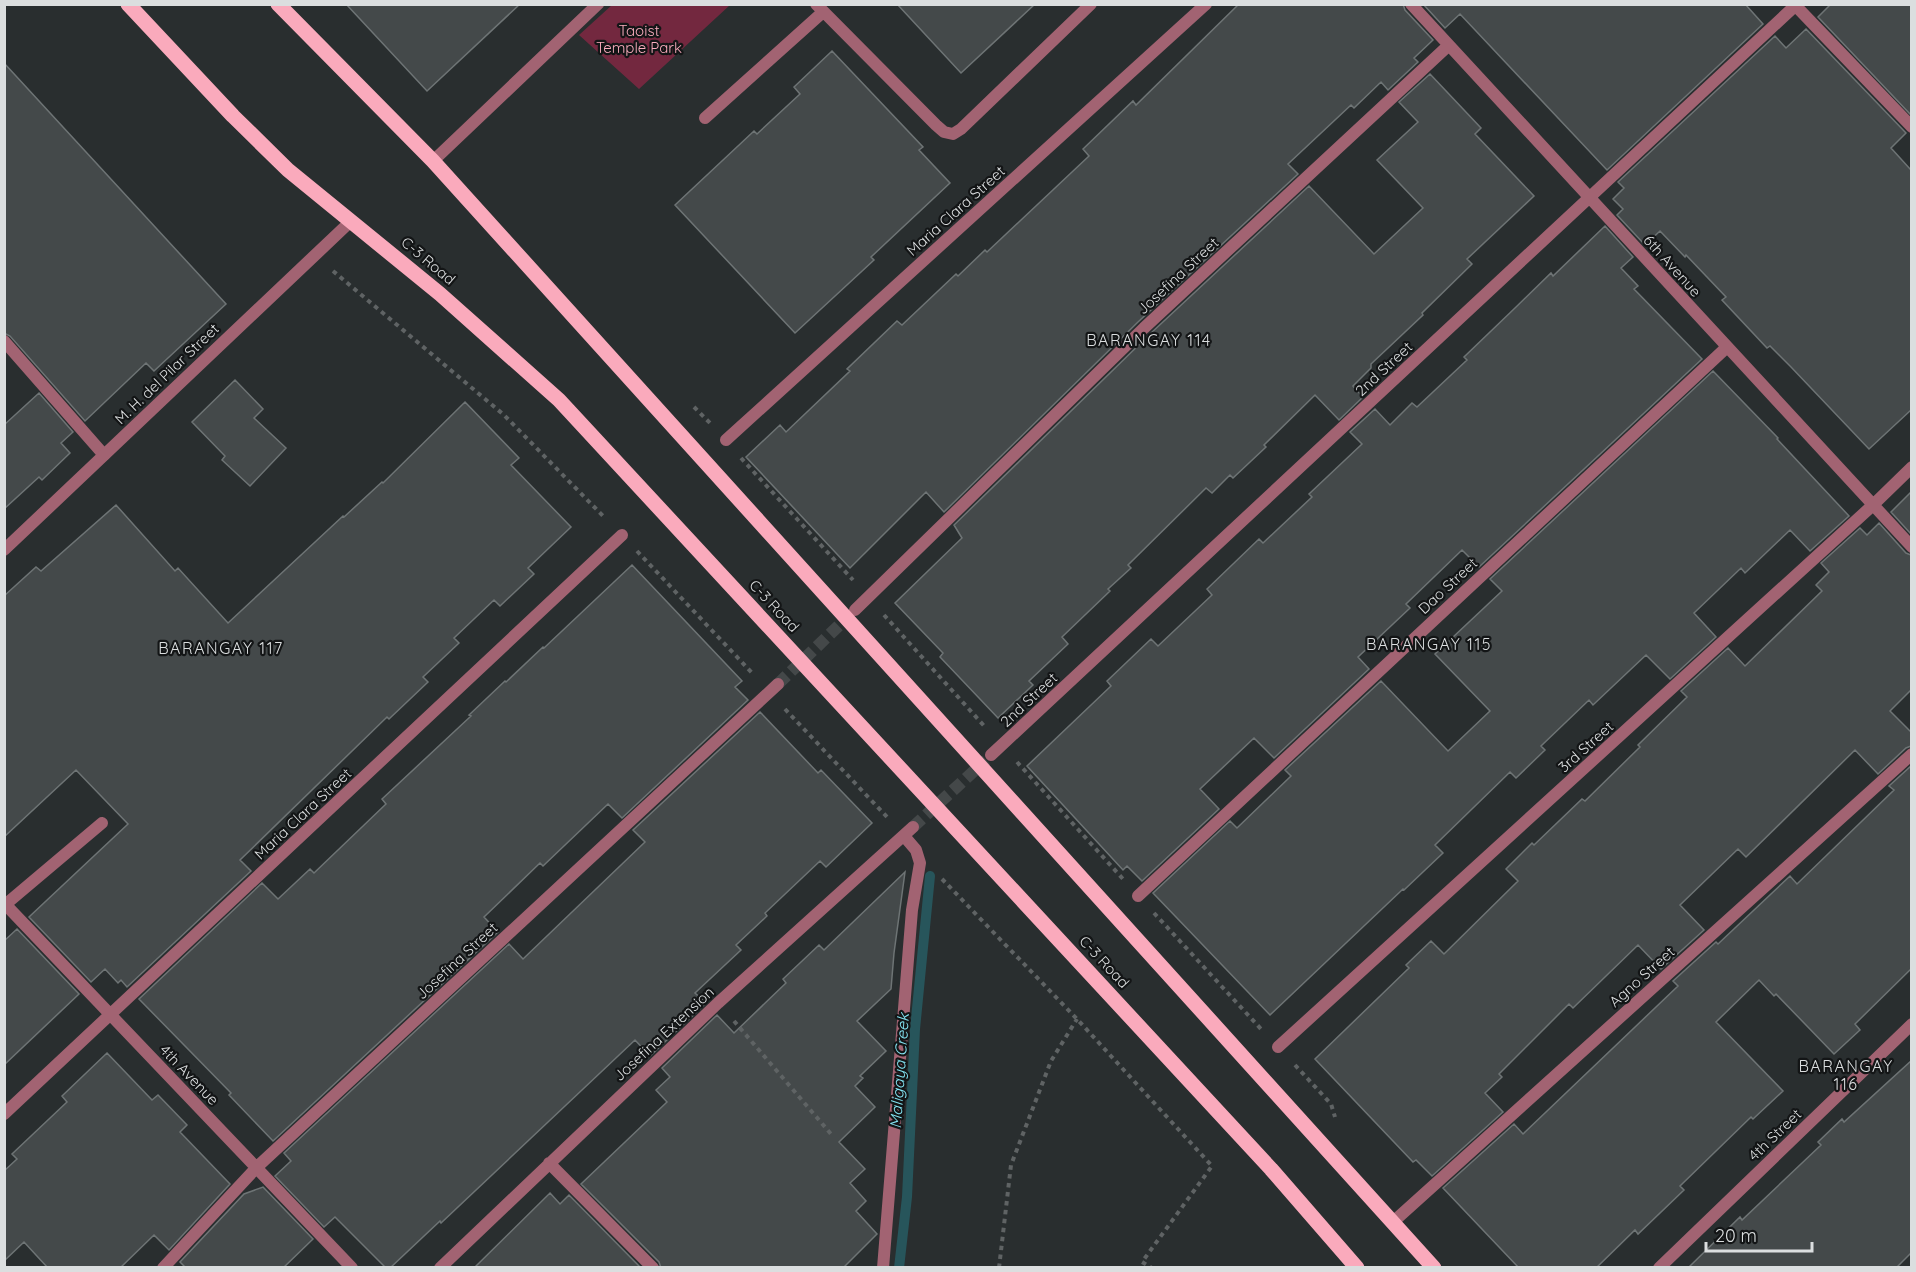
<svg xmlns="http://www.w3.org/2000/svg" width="1916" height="1272" font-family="Quicksand,sans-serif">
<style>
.green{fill:#73283f}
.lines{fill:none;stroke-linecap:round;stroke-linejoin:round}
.stream{stroke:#27555b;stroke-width:10}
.building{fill:#44494a;stroke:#6e7475;stroke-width:1.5}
.street-tunnel{stroke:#444849;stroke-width:12;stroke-dasharray:12 6;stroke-linecap:butt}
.path{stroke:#5f6364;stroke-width:4;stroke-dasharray:4.5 4.5;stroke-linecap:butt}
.lane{stroke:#a26372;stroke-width:12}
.street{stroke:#a26372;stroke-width:12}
.primary{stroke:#faaabc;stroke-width:15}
.labels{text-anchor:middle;stroke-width:4.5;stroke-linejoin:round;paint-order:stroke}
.park-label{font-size:15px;fill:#fbadbe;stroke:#131516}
.street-label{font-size:15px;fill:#dbdedf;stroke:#131516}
.neighbourhood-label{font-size:16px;letter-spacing:1.5px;fill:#dbdedf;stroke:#131516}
.water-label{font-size:16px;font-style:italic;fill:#85e7f6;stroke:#131516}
</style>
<rect width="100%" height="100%" fill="#292e2f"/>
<path class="green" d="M 612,5 L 612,4 L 730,5 L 639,89 L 579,35 Z"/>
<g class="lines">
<path class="stream" d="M 899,1268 L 907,1197 L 915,1029 L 930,876"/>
</g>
<path class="building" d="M 346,4 L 520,4 L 427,91 Z
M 897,4 L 1035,4 L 961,73 Z
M 1239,4 L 1403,4 L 1405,10 L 1433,40 L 1414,58 L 1418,62 L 1388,90 L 1381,82 L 1354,108 L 1351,105 L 1288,164 L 1298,174 L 1138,322 L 944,512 L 926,492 L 850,568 L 746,457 L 780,425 L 786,432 L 850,371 L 847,369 L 897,321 L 902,325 L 956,274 L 958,276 L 985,250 L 987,252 L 1089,156 L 1083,149 L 1133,101 L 1136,105 Z
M 1423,4 L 1745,4 L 1763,24 L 1607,170 L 1460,14 L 1445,28 Z
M 1831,4 L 1911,4 L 1911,115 L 1818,17 Z
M 1806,29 L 1906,133 L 1891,148 L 1911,170 L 1911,410 L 1869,449 L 1791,367 L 1770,346 L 1767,348 L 1722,300 L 1726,297 L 1686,255 L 1685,257 L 1660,231 L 1645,245 L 1617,215 L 1623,209 L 1613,199 L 1624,188 L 1618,182 L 1775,36 L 1786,48 Z
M 832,51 L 923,147 L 919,150 L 950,183 L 871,257 L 874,260 L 795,333 L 675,205 L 754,131 L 757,134 L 800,94 L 794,87 Z
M 4,63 L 226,304 L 154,371 L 146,363 L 85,421 L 10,336 L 4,333 Z
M 1430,74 L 1481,128 L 1475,134 L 1534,196 L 1467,259 L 1472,264 L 1422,313 L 1423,315 L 1371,364 L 1371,368 L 1353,386 L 1363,397 L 1339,420 L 1315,395 L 1264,445 L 1266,447 L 1233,478 L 1230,475 L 1212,493 L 1206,488 L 1128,565 L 1131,568 L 1108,589 L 1110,591 L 1062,637 L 1068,644 L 1029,681 L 1033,685 L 998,718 L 940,657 L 943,653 L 895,603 L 962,538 L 954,525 L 1150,334 L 1309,186 L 1374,254 L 1423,208 L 1377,160 L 1418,122 L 1399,102 Z
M 1605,226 L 1633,257 L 1621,268 L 1638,286 L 1634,289 L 1702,359 L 1479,567 L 1462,550 L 1406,604 L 1410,608 L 1358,657 L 1369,669 L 1274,758 L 1254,738 L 1200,789 L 1219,809 L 1142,881 L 1127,866 L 1123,870 L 1027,766 L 1111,686 L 1107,681 L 1151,639 L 1158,646 L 1212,595 L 1207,589 L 1259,539 L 1263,543 L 1312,497 L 1309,494 L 1362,444 L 1350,432 L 1375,409 L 1390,425 L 1412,403 L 1417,407 L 1467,360 L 1464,357 L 1515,308 L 1551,273 L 1553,276 Z
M 1713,371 L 1778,438 L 1777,439 L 1849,516 L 1810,551 L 1790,530 L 1745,573 L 1741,568 L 1694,613 L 1716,637 L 1670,679 L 1646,655 L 1593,705 L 1589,700 L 1541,746 L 1545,750 L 1516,778 L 1510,772 L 1435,845 L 1443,853 L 1404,890 L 1403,889 L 1270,1015 L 1153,893 L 1230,821 L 1237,828 L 1291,776 L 1285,770 L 1381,681 L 1448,751 L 1490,711 L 1435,654 L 1502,591 L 1490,579 Z
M 235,380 L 263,409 L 254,418 L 286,448 L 250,486 L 222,460 L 225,456 L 192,422 Z
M 39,393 L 73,432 L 61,443 L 70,453 L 42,480 L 39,477 L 4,509 L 4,425 Z
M 465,402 L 519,458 L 511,465 L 571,527 L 528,568 L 534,574 L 500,606 L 494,600 L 454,638 L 459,643 L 423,677 L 428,682 L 389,719 L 387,717 L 240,860 L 251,871 L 127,987 L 121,980 L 118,983 L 105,969 L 91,982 L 29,917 L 128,824 L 76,770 L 4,837 L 4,596 L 36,567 L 41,571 L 116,505 L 175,571 L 178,568 L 228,623 L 343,516 L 344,517 L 382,482 L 383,483 Z
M 1911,492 L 1911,534 L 1891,512 Z
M 1879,523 L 1906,553 L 1911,555 L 1911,690 L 1890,711 L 1911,732 L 1911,746 L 1906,748 L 1878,774 L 1855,750 L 1746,857 L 1738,849 L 1680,905 L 1704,930 L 1661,969 L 1638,945 L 1573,1008 L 1569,1004 L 1499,1074 L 1502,1077 L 1485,1093 L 1503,1112 L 1432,1176 L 1416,1160 L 1413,1162 L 1315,1059 L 1409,968 L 1406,965 L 1431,941 L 1444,954 L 1518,881 L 1506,869 L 1532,843 L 1534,845 L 1582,799 L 1585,801 L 1640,747 L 1638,745 L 1687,697 L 1681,691 L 1728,648 L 1745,666 L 1822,591 L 1816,585 L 1829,572 L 1821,563 L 1860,528 L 1867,535 Z
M 632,565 L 742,681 L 735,687 L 748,700 L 622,818 L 608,804 L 543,866 L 540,863 L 484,917 L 498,932 L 273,1141 L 229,1095 L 231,1093 L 139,999 L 262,883 L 278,899 L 310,869 L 314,873 L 386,804 L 382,799 L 471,716 L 469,715 L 505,681 L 506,682 L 543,647 L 544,648 Z
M 760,712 L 818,773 L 821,770 L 872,823 L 826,867 L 820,861 L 765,913 L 767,916 L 736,945 L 741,950 L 695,993 L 706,1003 L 650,1056 L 635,1040 L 441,1223 L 440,1221 L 390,1268 L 386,1268 L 335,1217 L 324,1227 L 275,1176 L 291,1161 L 284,1153 L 509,944 L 523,959 L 645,842 L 633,830 Z
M 1911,766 L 1911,969 L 1855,1024 L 1860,1030 L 1834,1054 L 1776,994 L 1774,996 L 1759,980 L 1716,1022 L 1783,1091 L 1753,1119 L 1751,1117 L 1680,1186 L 1684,1190 L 1638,1234 L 1635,1230 L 1596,1268 L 1519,1268 L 1443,1188 L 1514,1124 L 1523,1134 L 1678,986 L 1673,981 L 1716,942 L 1718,944 L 1790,876 L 1797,884 L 1894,790 L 1889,786 Z
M 905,872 L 894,953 L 891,989 L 857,1021 L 886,1051 L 860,1076 L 863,1078 L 855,1086 L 875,1107 L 839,1142 L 865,1169 L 850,1183 L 866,1201 L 856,1211 L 877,1234 L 843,1268 L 661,1268 L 659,1262 L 581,1184 L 667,1102 L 656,1090 L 670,1077 L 662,1068 L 717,1015 L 734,1033 L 786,983 L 783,979 L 819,945 L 824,950 Z
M 17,929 L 79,994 L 4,1065 L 4,941 Z
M 107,1053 L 152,1100 L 158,1095 L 187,1125 L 180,1132 L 230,1184 L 169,1250 L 154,1235 L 120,1268 L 48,1268 L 24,1242 L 4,1261 L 4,1171 L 17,1159 L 12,1154 L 67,1102 L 62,1096 Z
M 1911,1061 L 1911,1253 L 1896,1268 L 1688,1268 L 1740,1217 L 1742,1220 L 1821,1145 L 1818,1142 L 1842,1119 L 1844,1122 Z
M 263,1187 L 313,1239 L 283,1268 L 186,1268 L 180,1262 L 244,1194 Z
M 550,1193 L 560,1204 L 569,1195 L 641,1268 L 474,1268 Z"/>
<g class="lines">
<path class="street-tunnel" d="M 778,684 L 853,612
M 913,827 L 986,760"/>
<path class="path" d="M 333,271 L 504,415 L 605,518
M 694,407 L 710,423
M 741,458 L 853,580
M 637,551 L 754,675
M 884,615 L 986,728
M 785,709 L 887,817
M 1017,762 L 1123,879
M 942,879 L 1077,1019 L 1212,1166 L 1142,1262 L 1152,1268
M 1154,913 L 1261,1029
M 734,1021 L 831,1134
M 1295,1065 L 1331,1104 L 1335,1117
M 999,1268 L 1011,1165 L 1051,1061 L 1077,1019
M 1179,1268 L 1180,1268"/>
<path class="lane" d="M 816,4 L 936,125 L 944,132 L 953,134 L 961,129 L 1091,4
M 705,118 L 823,12
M 4,341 L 104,455
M 6,904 L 102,823"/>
<path class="street" d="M 1411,4 L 1912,547
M 1794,4 L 1912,127
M 433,161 L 598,4
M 726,440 L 1206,4
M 4,550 L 351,221
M 855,610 L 1144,328 L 1449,45
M 991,755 L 1797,4
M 1138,896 L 1726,348
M 4,903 L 352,1268
M 1278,1047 L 1873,505 L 1912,467
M 4,1114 L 622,535
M 549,1163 L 653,1268
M 1393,1222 L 1912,754
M 163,1268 L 257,1167 L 778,684
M 440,1268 L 718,1003 L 913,827
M 883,1268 L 912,910 L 920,863 L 916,850 L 904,836
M 1659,1268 L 1912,1024"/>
<path class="primary" d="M 128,4 L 233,116 L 288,170 L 440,294 L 559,400 L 1271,1169 L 1357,1268
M 278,4 L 433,161 L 1434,1268"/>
</g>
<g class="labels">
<g class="park-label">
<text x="639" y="36">Taoist<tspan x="639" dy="17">Temple Park</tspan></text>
</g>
<g class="street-label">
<text transform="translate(956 211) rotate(-42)" y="5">Maria Clara Street</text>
<text transform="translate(428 261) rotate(40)" y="5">C-3 Road</text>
<text transform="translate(1672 266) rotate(48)" y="5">6th Avenue</text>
<text transform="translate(1178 276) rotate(-43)" y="5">Josefina Street</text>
<text transform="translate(1384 369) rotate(-43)" y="5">2nd Street</text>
<text transform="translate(167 374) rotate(-44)" y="5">M. H. del Pilar Street</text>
<text transform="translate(1448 586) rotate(-43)" y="5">Dao Street</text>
<text transform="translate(774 606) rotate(47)" y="5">C-3 Road</text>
<text transform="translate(1029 700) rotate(-43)" y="5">2nd Street</text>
<text transform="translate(1586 747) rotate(-42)" y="5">3rd Street</text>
<text transform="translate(303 814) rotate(-43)" y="5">Maria Clara Street</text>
<text transform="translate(457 961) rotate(-43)" y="5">Josefina Street</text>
<text transform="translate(1104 962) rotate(47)" y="5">C-3 Road</text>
<text transform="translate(1642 977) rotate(-42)" y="5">Agno Street</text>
<text transform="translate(664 1034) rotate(-43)" y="5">Josefina Extension</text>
<text transform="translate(189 1075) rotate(46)" y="5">4th Avenue</text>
<text transform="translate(1775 1135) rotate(-44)" y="5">4th Street</text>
</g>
<g class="neighbourhood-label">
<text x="1149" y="346">BARANGAY 114</text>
<text x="1429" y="650">BARANGAY 115</text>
<text x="221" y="654">BARANGAY 117</text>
<text x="1846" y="1072">BARANGAY<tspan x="1846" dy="18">116</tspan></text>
</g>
<g class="water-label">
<text transform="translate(899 1071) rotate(-86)" y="6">Maligaya Creek</text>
</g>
</g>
<rect width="1916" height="1272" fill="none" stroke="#dbdedf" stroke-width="12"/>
<path d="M1706 1242v9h106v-9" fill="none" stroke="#dbdedf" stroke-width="3"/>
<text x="1715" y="1242" font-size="18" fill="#dbdedf" stroke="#131516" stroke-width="4.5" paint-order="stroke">20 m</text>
</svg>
